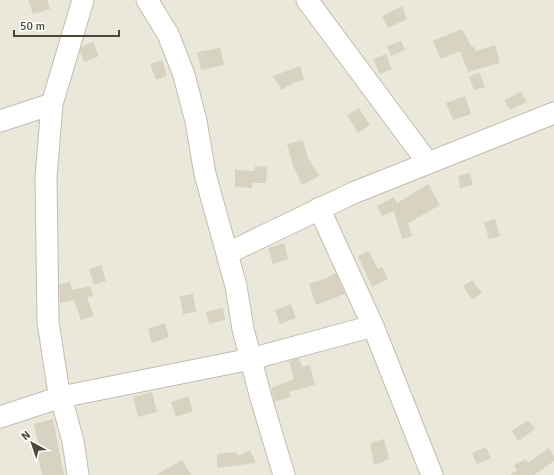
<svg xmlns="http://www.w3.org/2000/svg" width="554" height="475" font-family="Signika,sans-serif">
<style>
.residential{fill:#eae8da}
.building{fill:#d8d3c1}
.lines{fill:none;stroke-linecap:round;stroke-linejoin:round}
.minor-casing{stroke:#c2beae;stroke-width:23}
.minor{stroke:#fff;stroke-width:21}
</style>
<rect width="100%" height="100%" fill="#f6f5ec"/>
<path class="residential" d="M 0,0 L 554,0 L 554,475 L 0,475 Z"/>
<path class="building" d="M 28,0 L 47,0 L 50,9 L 33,14 Z
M 402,6 L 407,19 L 388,28 L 382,16 Z
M 462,29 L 472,47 L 474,47 L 476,51 L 495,45 L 500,63 L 468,72 L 460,51 L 441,59 L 433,41 Z
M 401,41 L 405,50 L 391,56 L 387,46 Z
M 93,42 L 99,56 L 84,62 L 80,52 L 81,47 Z
M 220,48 L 224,65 L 201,70 L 197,52 Z
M 386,54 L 392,69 L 380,74 L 373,59 Z
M 162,60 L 167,76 L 156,80 L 150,64 Z
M 300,66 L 304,80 L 293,83 L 282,90 L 273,76 Z
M 479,72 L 485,87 L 474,90 L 469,77 Z
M 521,92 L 527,102 L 510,110 L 504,100 Z
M 465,96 L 471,114 L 453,120 L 446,103 Z
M 359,108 L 370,125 L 358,133 L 347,115 Z
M 303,140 L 308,158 L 319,176 L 302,185 L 293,166 L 287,144 Z
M 255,166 L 267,167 L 266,183 L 253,183 L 252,188 L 235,187 L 235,170 L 255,171 Z
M 470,173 L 473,185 L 460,188 L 458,176 Z
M 428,184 L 440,205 L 408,223 L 412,236 L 402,239 L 394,211 L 382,216 L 377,206 L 394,197 L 397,203 Z
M 495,219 L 500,236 L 489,239 L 484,223 Z
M 284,243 L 288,259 L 273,264 L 268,248 Z
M 369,251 L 378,269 L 382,267 L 388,279 L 372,287 L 358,256 Z
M 101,265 L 106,281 L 94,285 L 89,269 Z
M 336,273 L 345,294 L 316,305 L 309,284 L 329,277 L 328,276 Z
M 472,280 L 482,293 L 472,300 L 463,286 Z
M 70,282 L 72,290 L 91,286 L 93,296 L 87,297 L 94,316 L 81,320 L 74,300 L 60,303 L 59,284 Z
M 193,294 L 196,312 L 183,314 L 180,296 Z
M 291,304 L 296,318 L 280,324 L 275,310 Z
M 223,308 L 225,320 L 209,324 L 206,312 Z
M 165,323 L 169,337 L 152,343 L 148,329 Z
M 299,358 L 302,367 L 310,365 L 315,385 L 289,392 L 291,396 L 275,402 L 271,388 L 294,379 L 289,361 Z
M 152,392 L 157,412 L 138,417 L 133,397 Z
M 188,396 L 193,411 L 176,417 L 171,402 Z
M 53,419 L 64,475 L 42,475 L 37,452 L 40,451 L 34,424 Z
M 528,420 L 535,429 L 518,441 L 512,431 Z
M 384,439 L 389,459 L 374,465 L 370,443 Z
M 486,447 L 491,458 L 477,464 L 472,453 Z
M 549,448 L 554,456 L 554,461 L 534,475 L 510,475 L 517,470 L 514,465 L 526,459 L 528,463 Z
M 250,450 L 256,463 L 217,468 L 217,454 L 237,452 L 237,456 Z
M 182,460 L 191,475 L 156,475 Z"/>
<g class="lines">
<defs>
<path id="minor" d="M 147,0 L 168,34 L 184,75 L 196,121 L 205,174 L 236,286 L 243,329 L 261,398 L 284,475
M 307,0 L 428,163
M 0,121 L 52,104
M 319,208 L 373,326 L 432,475
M 228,253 L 353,193 L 554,113
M 0,417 L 61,397 L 251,359 L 373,326
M 78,475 L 73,441 L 58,387 L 48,322 L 46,177 L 52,104 L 83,0"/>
</defs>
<use href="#minor" class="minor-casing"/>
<use href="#minor" class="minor"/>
</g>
<g transform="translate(32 443) rotate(320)" stroke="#ffffff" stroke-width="3" paint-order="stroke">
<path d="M0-3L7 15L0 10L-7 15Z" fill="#4b4739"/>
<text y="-6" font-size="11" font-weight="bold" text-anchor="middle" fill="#4b4739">N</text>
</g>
<path d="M14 30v6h105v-6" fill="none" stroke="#4b4739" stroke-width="2"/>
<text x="20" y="30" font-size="12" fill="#4b4739" stroke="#ffffff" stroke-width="3" paint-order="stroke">50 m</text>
</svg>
